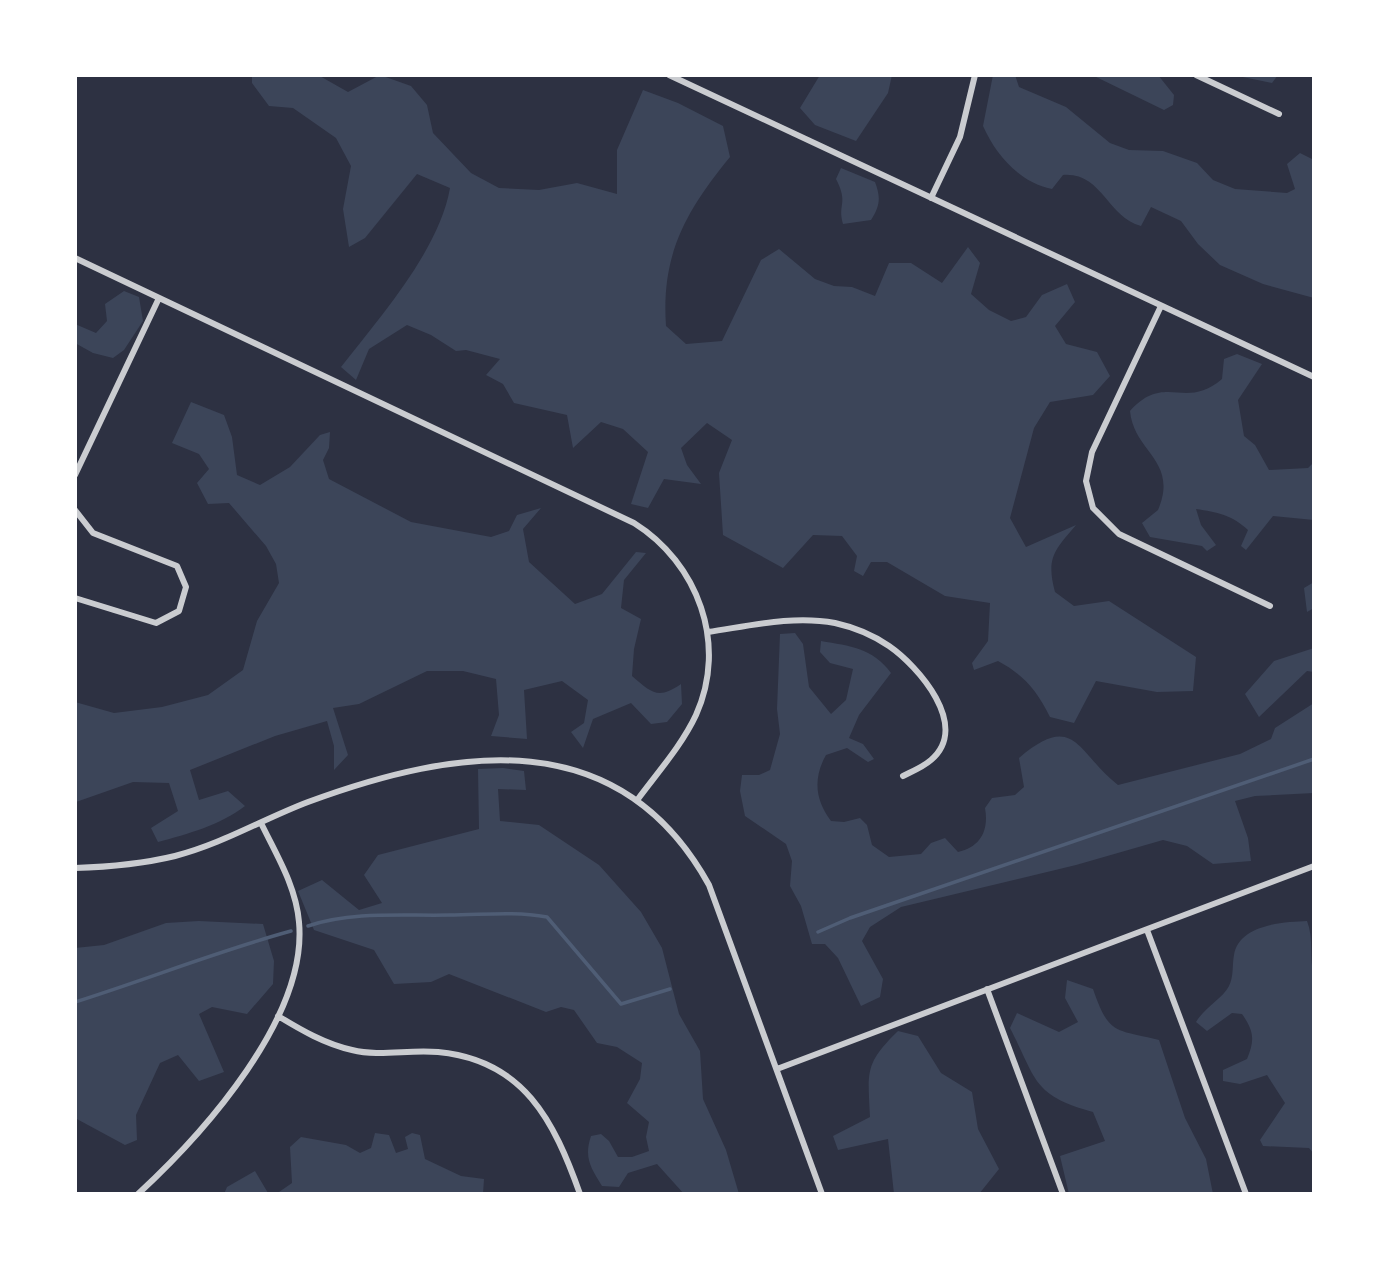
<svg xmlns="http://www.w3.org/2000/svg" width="1389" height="1269" font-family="'Roboto Condensed',sans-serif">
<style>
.green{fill:#3c4559}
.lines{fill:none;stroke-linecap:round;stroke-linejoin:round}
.stream{stroke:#4f5d75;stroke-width:3.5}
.minor{stroke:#caccd0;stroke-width:6}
</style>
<rect width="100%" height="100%" fill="#2d3142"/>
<path class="green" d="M 252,75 L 318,75 L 348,92 L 380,75 L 411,86 L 427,105 L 433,133 L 471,173 L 499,188 L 539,190 L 577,183 L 617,194 L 617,150 L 643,90 L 678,103 L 723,126 L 730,157 C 686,211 661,254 666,326 L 686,344 L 722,341 L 761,260 L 779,249 L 815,279 L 834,286 L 852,287 L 875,296 L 889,263 L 911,263 L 942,283 L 968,247 L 980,263 L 971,294 L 989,310 L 1011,321 L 1026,317 L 1042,295 L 1067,284 L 1075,302 L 1055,326 L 1066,344 L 1097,352 L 1110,376 L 1093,395 L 1050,402 L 1034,428 L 1010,518 L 1026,547 L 1076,525 C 1054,551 1046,558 1055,592 L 1074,606 L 1109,601 L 1196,657 L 1193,691 L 1157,692 L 1096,681 L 1074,723 L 1050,717 C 1037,691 1024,675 998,661 L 974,670 L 972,663 L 988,641 L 990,603 L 945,596 L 887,562 L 871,562 L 863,576 L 854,571 L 857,556 L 842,536 L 813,535 L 783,568 L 723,535 L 719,473 L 732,440 L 707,423 L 681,448 L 687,465 L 701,484 L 664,479 L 648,508 L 631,504 L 648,452 L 623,429 L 601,422 L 573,448 L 567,415 L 514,403 L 503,384 L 486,375 L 500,359 L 466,350 L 456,351 L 431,335 L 407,325 L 369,349 L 356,380 L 341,367 C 379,318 439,251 450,188 L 417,174 L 365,238 L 349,247 L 343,209 L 351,166 L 336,138 L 293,108 L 269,106 L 252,83 Z
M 820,75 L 892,75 L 888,93 L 856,141 L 815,125 L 800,108 Z
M 993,75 L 1015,75 L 1019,87 L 1066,107 L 1110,143 L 1129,150 L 1163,151 L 1197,163 L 1213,180 L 1235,189 L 1287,193 L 1295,189 L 1287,164 L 1300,153 L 1314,160 L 1314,298 L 1263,284 L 1220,265 L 1198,244 L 1181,221 L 1151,207 L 1141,226 C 1107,217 1102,172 1063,175 L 1052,189 C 1019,182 996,155 983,126 Z
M 1092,75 L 1158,75 L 1174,95 L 1173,105 L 1164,110 Z
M 1233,75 L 1278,75 L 1272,83 Z
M 841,168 L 875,182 C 881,198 880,206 871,220 L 843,224 C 837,204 849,204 836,179 Z
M 124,291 L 139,297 L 143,321 L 124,350 L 113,358 L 93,353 L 75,343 L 75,324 L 96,333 L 107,321 L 105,304 Z
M 1237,354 L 1262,364 L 1238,400 L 1244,436 L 1255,445 L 1269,470 L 1308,468 L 1314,462 L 1314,520 L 1273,516 L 1246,550 L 1241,546 L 1248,530 C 1232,515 1217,512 1196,509 L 1201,525 L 1216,545 L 1207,551 L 1202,546 L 1150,537 L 1142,523 L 1158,510 C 1179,460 1134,453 1130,411 C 1165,372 1185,411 1222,379 L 1224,359 Z
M 191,402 L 224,415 L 232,437 L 237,475 L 260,485 L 290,467 L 320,435 L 330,432 L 329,448 L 323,460 L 329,479 L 411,522 L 491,537 L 509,531 L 517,515 L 541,508 L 523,529 L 529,562 L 575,604 L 602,594 L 636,552 L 646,553 L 624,580 L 621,608 L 641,619 L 634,649 L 632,676 C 652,693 658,700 681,684 L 682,704 L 667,722 L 651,724 L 631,703 L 593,719 L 583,748 L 571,732 L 584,723 L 588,700 L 562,681 L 524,690 L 527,739 L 491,736 L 499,715 L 496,679 L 463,671 L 427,671 L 359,704 L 333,708 L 348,755 L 334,770 L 334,746 L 327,721 L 275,736 L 190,770 L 199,800 L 228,791 L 245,806 C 220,825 188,834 158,842 L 151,828 L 178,811 L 169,783 L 133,782 L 76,802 L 75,702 L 114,713 L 162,707 L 208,695 L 243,670 L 257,621 L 279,583 L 276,564 L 266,546 L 229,503 L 208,504 L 197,483 L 209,469 L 199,454 L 172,443 Z
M 1314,582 L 1314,608 L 1307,612 L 1304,588 Z
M 795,633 L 803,644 L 809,687 L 831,714 L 846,700 L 853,669 L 830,663 L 820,652 L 821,641 C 850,646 873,648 891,673 L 859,715 L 849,738 L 863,744 L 874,759 L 868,762 L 847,748 L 826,755 C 813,778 815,800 831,821 L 844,822 L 860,818 L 867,825 L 872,845 L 889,857 L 921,854 L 931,843 L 945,838 L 958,852 C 981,847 989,830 985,808 L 992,798 L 1015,795 L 1024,787 L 1019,758 C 1075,710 1077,753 1118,785 L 1240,754 L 1271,739 L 1275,728 L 1314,703 L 1314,793 L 1255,796 L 1235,801 L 1248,838 L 1251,861 L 1213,864 L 1187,846 L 1163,840 L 1076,865 L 901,907 L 870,927 L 862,941 L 883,979 L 880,997 L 861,1006 L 838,958 L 825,944 L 812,944 L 801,906 L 790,886 L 792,861 L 786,844 L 745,816 L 740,791 L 742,775 L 759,775 L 770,770 L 780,734 L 777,709 L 780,634 Z
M 1314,648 L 1314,672 L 1307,671 L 1259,717 L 1245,694 L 1274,661 Z
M 503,768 L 524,771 L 526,790 L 498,789 L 500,821 L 539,825 L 599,865 L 641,912 L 662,948 L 679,1014 L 700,1051 L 703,1099 L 726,1150 L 739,1194 L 684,1194 L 657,1164 L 628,1173 L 619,1187 L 602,1186 C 590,1167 584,1157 591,1136 L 601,1134 L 609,1141 L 618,1157 L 632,1157 L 649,1151 L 646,1137 L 649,1122 L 627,1103 L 640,1079 L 642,1063 L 617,1047 L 597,1043 L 574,1010 L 561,1007 L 546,1012 L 449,974 L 431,982 L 394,984 L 374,950 L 314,930 L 298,891 L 322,880 L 359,910 L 382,903 L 364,875 L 378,855 L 479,829 L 478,769 Z
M 199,921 L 263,924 L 274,961 L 273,984 L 247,1014 L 212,1007 L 199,1014 L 224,1072 L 199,1081 L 178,1055 L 160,1063 L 136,1115 L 137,1140 L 125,1145 L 75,1118 L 75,948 L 104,945 L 166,923 Z
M 1307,921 C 1314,938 1309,958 1314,977 L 1314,1154 L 1309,1148 L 1263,1146 L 1260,1140 L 1285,1103 L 1267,1075 L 1240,1084 L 1223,1081 L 1223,1070 L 1247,1059 C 1255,1040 1254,1031 1242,1014 L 1232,1013 L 1207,1031 L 1196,1022 C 1204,1008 1223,998 1229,986 C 1234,976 1232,965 1234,955 C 1239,924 1284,922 1307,921 Z
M 1067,980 L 1093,989 C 1109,1035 1114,1029 1159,1040 L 1185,1118 L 1206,1159 L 1213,1194 L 1069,1194 L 1060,1156 L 1105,1141 L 1093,1112 C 1032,1095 1037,1080 1010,1028 L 1017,1013 L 1059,1032 L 1078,1022 L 1065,998 Z
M 898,1031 L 918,1036 L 941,1073 L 972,1092 L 978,1129 L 999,1169 L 979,1194 L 894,1194 L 888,1139 L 838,1150 L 833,1136 L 870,1117 C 868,1072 864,1064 898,1031 Z
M 375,1133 L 389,1135 L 396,1153 L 408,1149 L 405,1137 L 412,1133 L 420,1135 L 425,1159 L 461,1176 L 484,1179 L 483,1194 L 224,1194 L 227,1187 L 255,1171 L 268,1193 L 279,1192 L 292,1183 L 290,1147 L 301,1137 L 346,1145 L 360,1153 L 371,1148 Z"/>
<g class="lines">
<path class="stream" d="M 308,926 C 353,911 403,916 449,915 C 483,915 513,911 547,917 L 621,1004 L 670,989
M 818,932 L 850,918 L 1314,759
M 75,1002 C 148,979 218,951 291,931"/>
<path class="minor" d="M 669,75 L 1314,377
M 1196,75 L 1279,114
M 931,198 L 960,137 L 975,75
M 75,258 L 634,523 C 698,563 728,644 696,715 C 682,745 658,772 638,799
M 1161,306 L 1092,452 L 1086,481 L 1093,508 L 1119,534 L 1270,606
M 75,475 L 159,298
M 75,510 L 93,533 L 177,566 L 186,587 L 179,611 L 156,623 L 75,598
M 708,632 C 749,626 793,615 835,623 C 853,627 873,635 889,646 C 918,666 971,726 931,760 C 923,767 913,771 903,776
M 75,868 C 109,867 142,864 175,856 C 222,844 263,819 308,802 C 457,747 619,722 709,885 L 822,1194
M 1147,930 L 1246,1194
M 987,989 L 1063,1194
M 278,1016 C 301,1030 325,1044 352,1050 C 380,1057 409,1049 438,1052 C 524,1060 554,1121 580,1194
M 777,1069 L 1314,866
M 138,1194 C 204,1133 308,1017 299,922 C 296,886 276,854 261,823"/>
</g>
<rect width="1389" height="1269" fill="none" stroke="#ffffff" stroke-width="154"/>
</svg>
